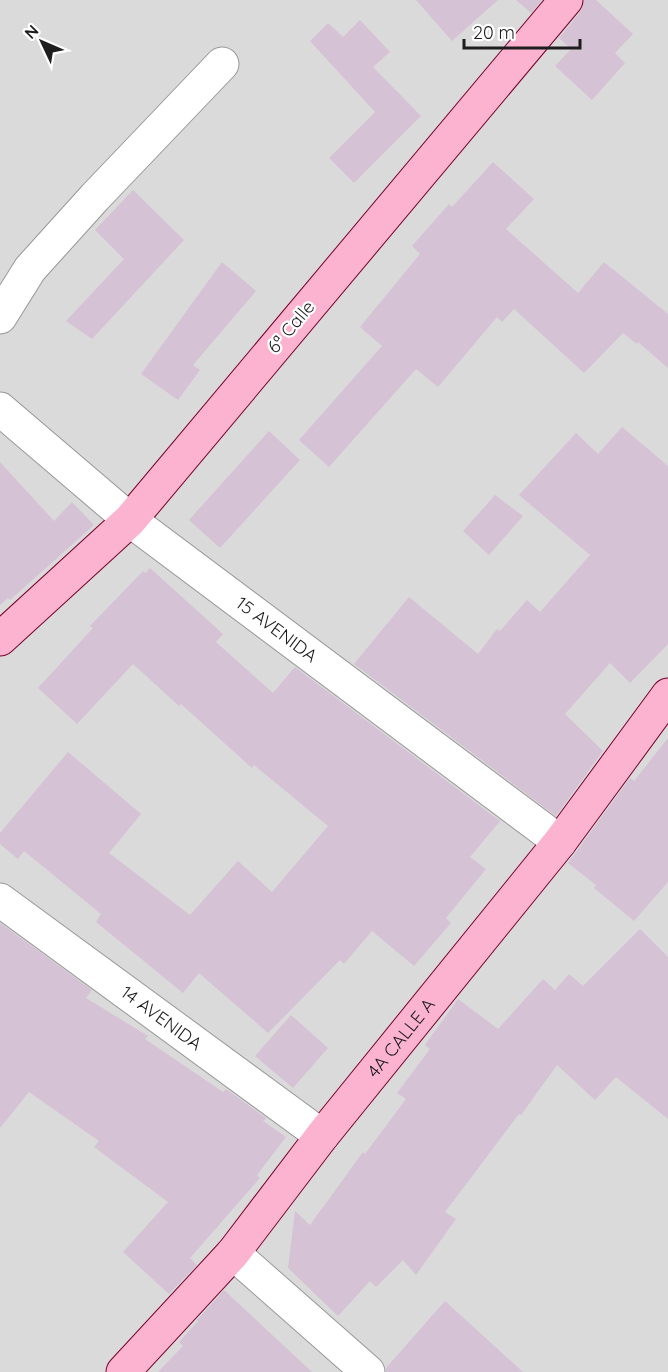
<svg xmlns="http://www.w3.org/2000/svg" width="668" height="1372" font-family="Quicksand,sans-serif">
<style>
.residential{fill:#dadadb}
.building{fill:#d5c2d5}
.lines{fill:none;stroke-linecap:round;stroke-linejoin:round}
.minor-casing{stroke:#979797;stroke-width:35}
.secondary-casing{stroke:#770129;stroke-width:35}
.minor{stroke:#fff;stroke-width:33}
.secondary{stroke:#fbb3d0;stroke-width:33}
.labels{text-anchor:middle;stroke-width:4.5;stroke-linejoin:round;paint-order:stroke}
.street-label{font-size:18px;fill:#1d1d1d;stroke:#fff}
</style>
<rect width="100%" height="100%" fill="#efe2ec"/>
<path class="residential" d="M 0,0 L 668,0 L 668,1372 L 0,1372 Z"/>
<path class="building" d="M 416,0 L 498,0 L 452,41 Z
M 516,0 L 542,0 L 531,13 Z
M 584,0 L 596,0 L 633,34 L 615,53 L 625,63 L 592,100 L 555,66 L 571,49 L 559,38 L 580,12 Z
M 360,20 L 390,52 L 373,67 L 421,116 L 354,183 L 329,158 L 375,112 L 310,41 L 328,23 L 343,37 Z
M 493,162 L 534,199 L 506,229 L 578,293 L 604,262 L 668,314 L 668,368 L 638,342 L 637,344 L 623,333 L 584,373 L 514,309 L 502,322 L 497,317 L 438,387 L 416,369 L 329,467 L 299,440 L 382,346 L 360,327 L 420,254 L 412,246 L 449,204 L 452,207 Z
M 133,190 L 184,240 L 92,339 L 66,321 L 124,259 L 95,230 Z
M 222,262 L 256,291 L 193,365 L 200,370 L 178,400 L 141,374 Z
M 622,427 L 668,466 L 668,644 L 630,683 L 610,663 L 565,714 L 603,751 L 556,816 L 354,664 L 409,597 L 478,654 L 497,629 L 500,631 L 527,600 L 540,612 L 590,555 L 519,495 L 576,433 L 598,454 Z
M 269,431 L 300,460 L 220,548 L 189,520 Z
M 0,462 L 54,521 L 72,502 L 94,525 L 10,600 L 8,598 L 0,605 Z
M 495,495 L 523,516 L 489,555 L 463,531 Z
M 150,568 L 223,634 L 216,642 L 273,693 L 295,667 L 500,821 L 470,857 L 486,869 L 446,918 L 451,923 L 414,966 L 372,931 L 344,964 L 340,960 L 268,1033 L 199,973 L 183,993 L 96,922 L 101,914 L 24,851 L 18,859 L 0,844 L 0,833 L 68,752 L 141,814 L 109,853 L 190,915 L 238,861 L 272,892 L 328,826 L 254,765 L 252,768 L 181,704 L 179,706 L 133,664 L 77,724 L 38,688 L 93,628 L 90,626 L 143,571 L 145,573 Z
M 668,738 L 668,882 L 634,921 L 594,888 L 596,885 L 568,863 L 630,778 L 634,781 Z
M 0,923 L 92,990 L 86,998 L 148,1036 L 145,1039 L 223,1092 L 226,1089 L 266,1118 L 263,1121 L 286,1137 L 257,1175 L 260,1178 L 190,1258 L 197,1265 L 169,1294 L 123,1252 L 168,1202 L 94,1147 L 99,1141 L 29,1092 L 0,1128 Z
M 640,929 L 668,957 L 668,1119 L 616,1077 L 595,1100 L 557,1065 L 521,1115 L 519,1114 L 445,1212 L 456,1219 L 416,1275 L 403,1260 L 376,1287 L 370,1281 L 338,1316 L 288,1268 L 295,1211 L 310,1225 L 363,1152 L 365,1154 L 406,1099 L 397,1093 L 430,1049 L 425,1045 L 458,999 L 498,1029 L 543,979 L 555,990 L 569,974 L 583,986 Z
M 291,1015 L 328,1048 L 293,1088 L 255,1056 Z
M 224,1290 L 312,1372 L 158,1372 L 183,1346 L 179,1342 L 198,1321 L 197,1320 Z
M 445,1301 L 523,1372 L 386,1372 L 386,1368 Z"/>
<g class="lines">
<defs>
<g id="minor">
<path d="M 0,317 L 30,269 L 95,197 L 222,64"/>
<path id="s1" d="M 0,409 L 130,520 L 560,842"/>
<path id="s2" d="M 0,900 L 322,1136"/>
<path d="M 233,1253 L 368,1372"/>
</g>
<g id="secondary">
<path d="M 0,639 L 130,520 L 566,0"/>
<path id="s3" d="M 123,1372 L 233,1253 L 322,1136 L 560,842 L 668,695"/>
</g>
</defs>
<use href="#minor" class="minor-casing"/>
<use href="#secondary" class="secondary-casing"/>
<use href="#minor" class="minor"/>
<use href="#secondary" class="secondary"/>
</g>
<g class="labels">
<g class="street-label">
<text transform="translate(291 327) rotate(-50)" y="6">6ª Calle</text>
<text dy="6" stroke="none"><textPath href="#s1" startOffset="354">15 AVENIDA</textPath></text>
<text dy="6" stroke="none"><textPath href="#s2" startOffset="200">14 AVENIDA</textPath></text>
<text dy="6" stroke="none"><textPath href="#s3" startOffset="435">4A CALLE A</textPath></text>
</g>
</g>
<g transform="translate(42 42) rotate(314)" stroke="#ffffff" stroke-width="4.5" paint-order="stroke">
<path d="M0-4.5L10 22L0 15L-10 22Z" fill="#1d1d1d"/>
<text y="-9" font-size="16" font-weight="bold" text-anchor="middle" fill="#1d1d1d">N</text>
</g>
<path d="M464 39v9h116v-9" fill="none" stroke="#1d1d1d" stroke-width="3"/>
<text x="473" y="39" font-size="18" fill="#1d1d1d" stroke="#ffffff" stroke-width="4.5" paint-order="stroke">20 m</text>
</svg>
